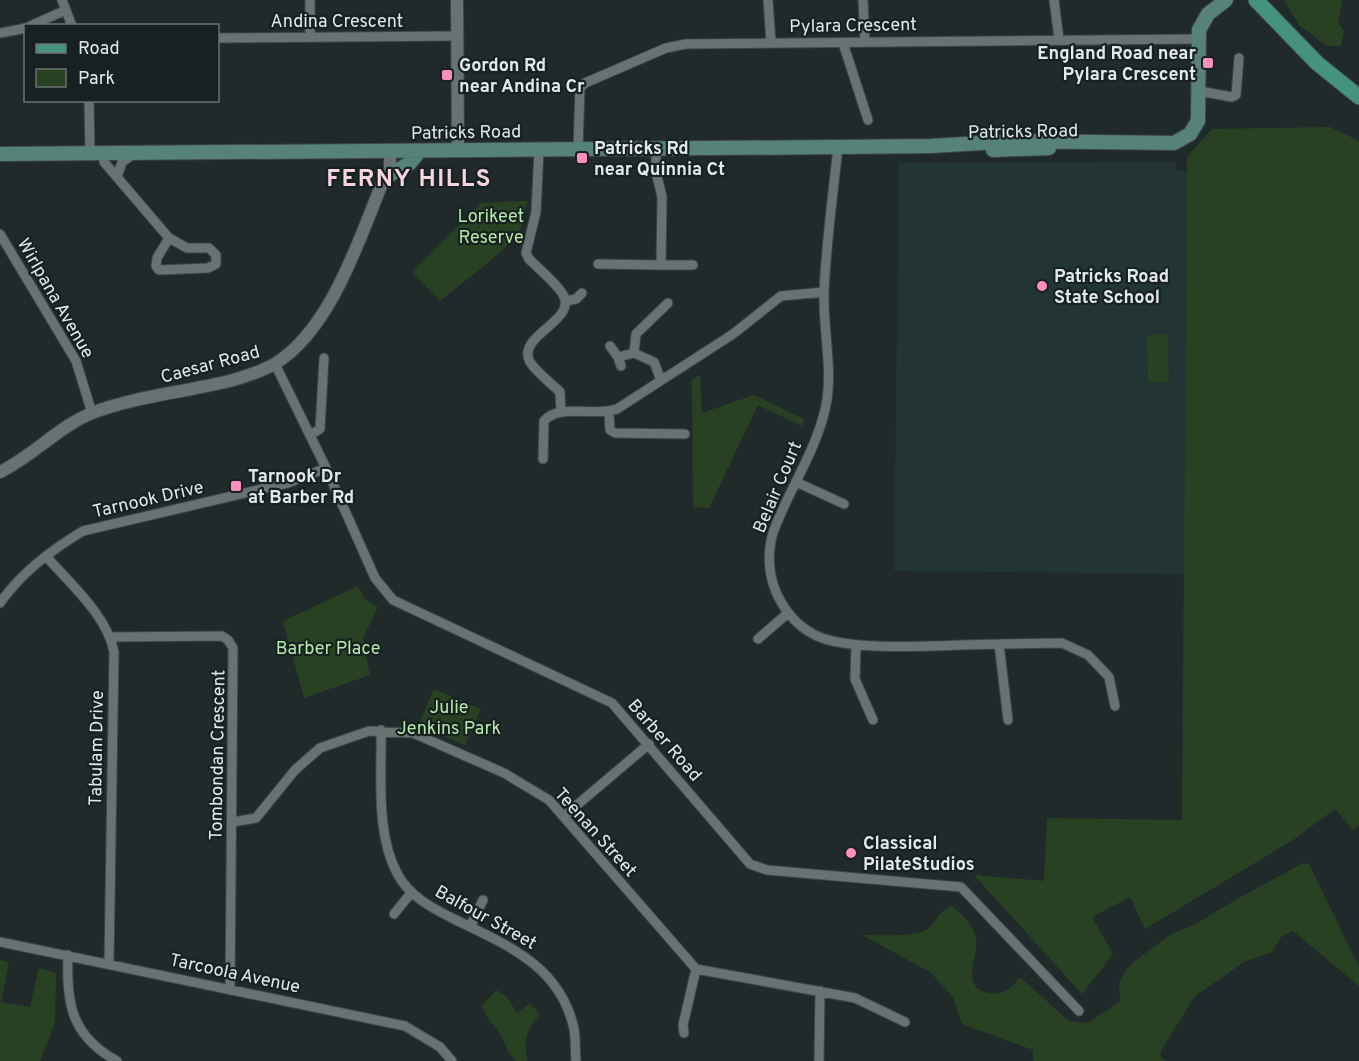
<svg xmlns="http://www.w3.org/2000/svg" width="1359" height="1061" font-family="Overpass,sans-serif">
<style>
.built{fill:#233435}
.green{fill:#294123}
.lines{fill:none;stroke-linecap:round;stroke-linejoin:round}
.minor-casing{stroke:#3e4646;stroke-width:11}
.tertiary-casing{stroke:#3e4646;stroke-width:14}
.secondary-casing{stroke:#3e4646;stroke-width:16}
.primary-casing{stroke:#3e4646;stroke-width:17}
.minor{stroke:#677273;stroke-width:9}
.tertiary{stroke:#677273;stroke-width:12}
.secondary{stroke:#568279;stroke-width:14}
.primary{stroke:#45927e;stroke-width:15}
.poi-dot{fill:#fe8ebd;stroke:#182121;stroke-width:2}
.labels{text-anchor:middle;stroke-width:4.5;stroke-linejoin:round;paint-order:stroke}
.street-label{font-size:18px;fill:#e3e9e9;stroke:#182121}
.poi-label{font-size:18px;font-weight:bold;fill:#e3e9e9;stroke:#182121;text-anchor:start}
.park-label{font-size:18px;fill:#b7e9aa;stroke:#182121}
.district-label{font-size:24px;font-weight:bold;letter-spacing:1.5px;fill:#f6d5e0;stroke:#182121}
</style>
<rect width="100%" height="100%" fill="#212a2b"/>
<path class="built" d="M 1175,162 L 1176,171 L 1187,171 L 1184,574 L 894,571 L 899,163 Z"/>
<path class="green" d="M 1284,0 L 1342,0 L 1338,23 L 1344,31 L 1341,46 L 1327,46 L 1299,25 Z
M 1330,127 L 1359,141 L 1359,825 L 1353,830 L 1335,809 L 1293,840 L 1145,929 L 1130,897 L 1092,917 L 1113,954 L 1082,994 L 974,875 L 1044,881 L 1047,818 L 1182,820 L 1187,157 L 1212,129 Z
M 528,201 C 522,210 525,220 521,228 C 510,249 460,284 440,301 L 412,272 L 481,203 Z
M 1147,335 L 1168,335 L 1169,382 L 1148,382 Z
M 700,375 L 702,413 L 754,395 L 804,419 L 802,426 L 758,405 L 709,508 L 693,507 L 692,380 Z
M 358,586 L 365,599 L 378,607 L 363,638 L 370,675 L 304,698 L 283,621 Z
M 434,689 L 481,709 L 465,745 L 418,726 Z
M 1303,863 L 1309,864 L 1359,967 L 1359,986 L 1293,931 L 1281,937 L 1272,952 L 1246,961 L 1195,996 L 1162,1049 L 1160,1056 L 1166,1061 L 1033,1061 L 1033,1050 L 962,1024 L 953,997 L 930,972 L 862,935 C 876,935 913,937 924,931 C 938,924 934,914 952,906 C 961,914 971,921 975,934 C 982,952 956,988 990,993 C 1005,995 1011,988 1020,977 L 1069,1021 L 1088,1023 L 1120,1001 L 1119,984 L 1126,970 L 1135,961 L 1171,934 L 1196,924 L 1237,899 Z
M 0,960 L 9,962 L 1,1002 L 30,1007 L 39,968 L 56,973 L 55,1023 L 40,1061 L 0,1061 Z
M 496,990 L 506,996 L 517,1013 L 530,1003 L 540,1015 C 526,1028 523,1043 528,1061 L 516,1061 C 505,1051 508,1048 502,1037 C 495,1025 486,1019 482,1006 Z"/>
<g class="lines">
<defs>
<path id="minor" d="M 62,0 L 72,26
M 310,0 L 310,37
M 768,0 L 771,43
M 863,0 L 865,42
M 1054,0 L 1059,39
M 30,26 L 66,10
M 0,33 L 26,28
M 218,38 L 457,36
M 843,43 L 868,120
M 1199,91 L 1232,97 L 1236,95 L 1239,58
M 89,100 L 90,153
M 838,147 C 833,195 826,244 824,292 C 823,328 832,365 827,400 C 819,447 790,487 774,530 C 767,550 768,573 776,592 C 784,610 797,626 815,635 C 852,654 955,644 999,644 L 1008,720
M 578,149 L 580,88 L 585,83 L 666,48 L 686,44 L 1198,39
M 539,150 L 536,212 L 526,253 L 529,259 C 540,270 554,281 562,293 C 581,320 515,335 530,362 C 537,373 551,383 560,392 L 561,411
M 103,153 L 104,162 L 169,238 L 187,248 L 209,248 L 216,255 L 216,264 L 208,268 L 159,270 L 156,266 L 157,258 L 169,238
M 117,177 L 122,162 L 134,154
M 0,234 L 76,361 L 92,413
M 598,264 L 661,265 L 662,197 L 656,172 L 656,148
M 661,265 L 693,265
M 566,301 L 576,299 L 582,293
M 610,346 L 618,357
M 634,353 L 654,362 L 661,380
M 275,364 L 326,468 L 375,578 L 393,600 L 612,703 L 750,864 L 767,870 L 961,887 L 1079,1011
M 621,366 L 618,357 L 634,353 L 636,334 L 668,303
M 609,412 L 610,430 L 615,433 L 685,434
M 310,435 L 320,429 L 324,358
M 543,459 L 544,421 C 559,403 595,417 617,409 L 733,334 L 781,296 L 824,292
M 796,482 L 844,504
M 46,556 C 70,584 107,615 114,652 L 109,963
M 0,603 C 21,573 51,550 83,531 L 288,483 L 326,468
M 111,637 L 222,636 L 228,640 L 233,648 L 230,990
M 758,639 L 788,613
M 999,644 L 1062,643 L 1088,655 L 1109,677 L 1115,706
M 856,646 L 855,679 L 873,720
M 381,730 C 382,776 375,833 398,875 C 409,895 430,907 450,917 C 504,944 560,964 574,1029 C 576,1039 575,1051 576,1061
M 564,816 L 649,744
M 233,822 L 256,818 L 295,770 L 320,748 L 369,731 L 413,733 L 504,773 L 549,800 L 696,969 L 855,998 L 905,1022
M 394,914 L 411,893
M 470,927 L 483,900
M 0,942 L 405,1026 L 440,1047 L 452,1061
M 68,955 C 66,1003 71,1036 117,1061
M 684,1033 L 683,1025 L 696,969
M 819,1061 L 820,991"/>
<path id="tertiary" d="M 457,0 L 458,150
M 0,472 C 33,456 58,427 92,413 C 136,396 187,392 233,380 C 247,376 263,371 276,363 C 330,329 358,243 381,186 L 390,172 L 390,151"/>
<path id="secondary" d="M 993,150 L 1049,148
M 0,154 L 838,147 L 931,146 L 1014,141 L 1174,143 L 1190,134 L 1198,121 L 1199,30 L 1208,14 L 1226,0
M 388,176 L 410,163 L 420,151"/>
<path id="primary" d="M 1256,0 L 1317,63 L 1359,97"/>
</defs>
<use href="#minor" class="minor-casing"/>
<use href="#tertiary" class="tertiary-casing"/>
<use href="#secondary" class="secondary-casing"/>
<use href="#primary" class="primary-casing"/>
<use href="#minor" class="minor"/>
<use href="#tertiary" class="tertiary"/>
<use href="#secondary" class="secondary"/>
<use href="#primary" class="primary"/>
</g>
<g class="poi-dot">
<rect x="1202" y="57" width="12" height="12" rx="3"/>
<rect x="441" y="69" width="12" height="12" rx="3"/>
<rect x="576" y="152" width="12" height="12" rx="3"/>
<circle cx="1042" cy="286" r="6"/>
<rect x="230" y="480" width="12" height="12" rx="3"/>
<circle cx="851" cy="853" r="6"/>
</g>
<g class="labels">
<g class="street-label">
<text x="337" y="27">Andina Crescent</text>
<text transform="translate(853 25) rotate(-1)" y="6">Pylara Crescent</text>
<text transform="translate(1023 131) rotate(-1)" y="6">Patricks Road</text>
<text transform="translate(466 132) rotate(-1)" y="6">Patricks Road</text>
<text transform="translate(56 298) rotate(60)" y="6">Wirlpana Avenue</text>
<text transform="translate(210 364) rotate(-15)" y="6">Caesar Road</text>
<text transform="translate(777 487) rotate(-67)" y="6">Belair Court</text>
<text transform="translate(148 499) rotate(-13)" y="6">Tarnook Drive</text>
<text transform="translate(665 740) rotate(49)" y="6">Barber Road</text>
<text transform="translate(96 748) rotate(-89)" y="6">Tabulam Drive</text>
<text transform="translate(217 755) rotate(-89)" y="6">Tombondan Crescent</text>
<text transform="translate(596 832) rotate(48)" y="6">Teenan Street</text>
<text transform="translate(486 917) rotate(29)" y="6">Balfour Street</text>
<text transform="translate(235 973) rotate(12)" y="6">Tarcoola Avenue</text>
</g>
<g class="poi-label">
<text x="1196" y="59" text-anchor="end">England Road near<tspan x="1196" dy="21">Pylara Crescent</tspan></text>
<text x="459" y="71">Gordon Rd<tspan x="459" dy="21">near Andina Cr</tspan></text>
<text x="594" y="154">Patricks Rd<tspan x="594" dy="21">near Quinnia Ct</tspan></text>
<text x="1054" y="282">Patricks Road<tspan x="1054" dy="21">State School</tspan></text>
<text x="248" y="482">Tarnook Dr<tspan x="248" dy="21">at Barber Rd</tspan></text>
<text x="863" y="849">Classical<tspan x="863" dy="21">PilateStudios</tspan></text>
</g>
<g class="park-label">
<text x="491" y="222">Lorikeet<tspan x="491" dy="21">Reserve</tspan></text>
<text x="328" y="654">Barber Place</text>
<text x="449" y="713">Julie<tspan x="449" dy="21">Jenkins Park</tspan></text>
</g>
<g class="district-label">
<text x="409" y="186">FERNY HILLS</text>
</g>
</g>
<rect x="24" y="24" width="195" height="78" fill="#182121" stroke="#697171" stroke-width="1.5"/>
<rect x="36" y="44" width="30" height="9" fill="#45927e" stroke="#697171" stroke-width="1.5"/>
<text x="78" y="54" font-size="18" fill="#e3e9e9">Road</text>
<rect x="36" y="69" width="30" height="18" fill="#294123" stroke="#697171" stroke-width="1.5"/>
<text x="78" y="84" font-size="18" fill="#e3e9e9">Park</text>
</svg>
